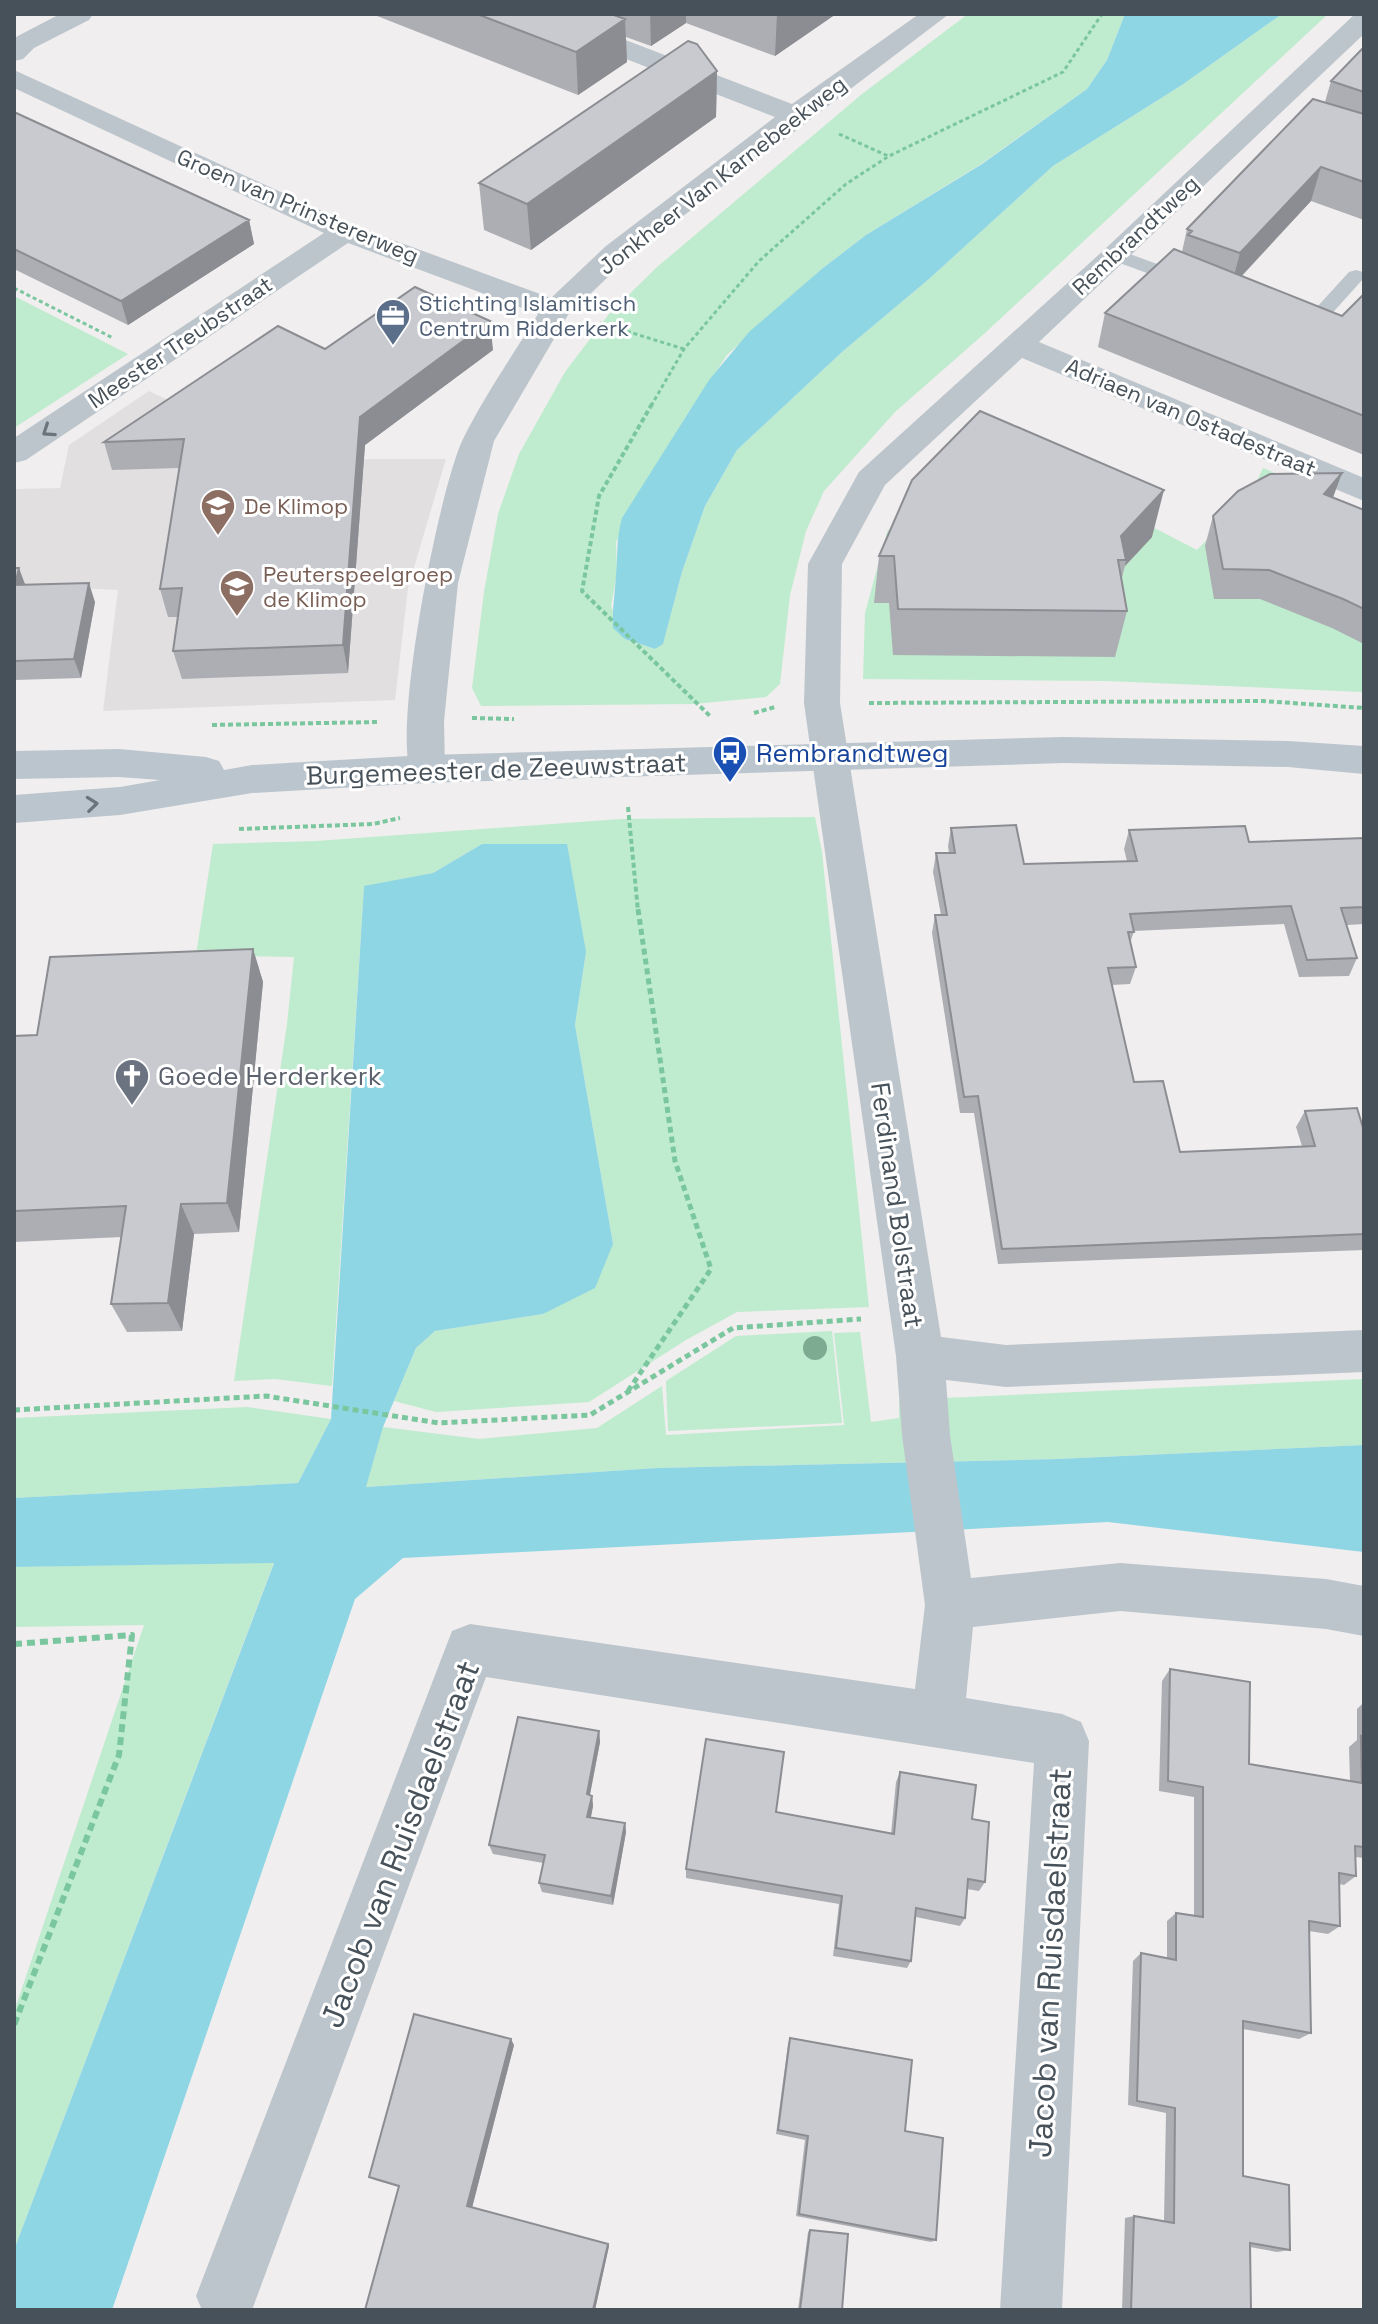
<svg xmlns="http://www.w3.org/2000/svg" width="1378" height="2324" font-family="'Space Grotesk',sans-serif">
<style>
.education{fill:#e1dfdf}
.green{fill:#bfebce}
.water{fill:#8fd6e5}
.lines{fill:none;stroke-linecap:round;stroke-linejoin:round}
.path-far3{stroke:#7ac69e;stroke-width:3;stroke-dasharray:4 3;stroke-linecap:butt}
.path-far2{stroke:#7ac69e;stroke-width:4;stroke-dasharray:5 3;stroke-linecap:butt}
.path-far1{stroke:#7ac69e;stroke-width:5;stroke-dasharray:6 4;stroke-linecap:butt}
.path{stroke:#7ac69e;stroke-width:6;stroke-dasharray:8 5;stroke-linecap:butt}
.lane{fill:#bdc5cc;fill-rule:evenodd}
.street{fill:#bdc5cc;fill-rule:evenodd}
.secondary{fill:#bbc5ce;fill-rule:evenodd}
.tree{fill:#7cab92}
.wall{fill:#acaeb3}
.shaded-wall{fill:#8c8d92}
.building{fill:#c8cad0;stroke:#8c8d92;stroke-width:2}
.oneway{stroke:#6a747c}
.labels{text-anchor:middle;stroke-width:6;stroke-linejoin:round;paint-order:stroke}
.far-street-label{font-size:22px;fill:#475159;stroke:#fff}
.far-service-label{font-size:22px;fill:#4e5e75;stroke:#fff;text-anchor:start}
.far-education-label{font-size:22px;fill:#785e54;stroke:#fff;text-anchor:start}
.transit-label{font-size:26px;fill:#164399;stroke:#fff;text-anchor:start}
.street-label{font-size:26px;fill:#475159;stroke:#fff}
.worship-label{font-size:26px;fill:#5b616d;stroke:#fff;text-anchor:start}
.near-street-label{font-size:32px;fill:#475159;stroke:#fff}
</style>
<rect width="100%" height="100%" fill="#f0eeee"/>
<path class="education" d="M 149,391 L 244,436 L 323,459 L 446,459 L 408,588 L 395,700 L 103,711 L 118,590 L 14,585 L 14,489 L 60,488 L 69,445 Z"/>
<path class="green" d="M 968,14 L 1125,14 L 1107,60 L 1087,89 L 981,164 L 866,235 L 823,268 L 727,355 L 685,418 L 616,542 L 617,574 L 611,606 L 625,639 L 655,649 L 663,643 L 682,572 L 705,506 L 737,450 L 842,352 L 929,279 L 1053,166 L 1182,85 L 1282,14 L 1328,14 L 985,333 L 895,412 L 824,491 L 806,531 L 790,595 L 780,684 L 766,697 L 693,704 L 481,706 L 472,688 L 484,592 L 498,514 L 519,454 L 565,372 L 609,314 L 656,268 L 862,94 Z
M 14,296 L 128,354 L 14,428 Z
M 959,441 L 1135,518 L 1197,550 L 1251,494 L 1263,468 L 1364,511 L 1364,689 L 1362,692 L 1107,681 L 863,679 L 865,613 L 887,532 Z
M 815,817 L 822,852 L 869,1307 L 737,1312 L 686,1340 L 589,1402 L 436,1412 L 394,1401 L 416,1348 L 435,1331 L 543,1314 L 613,1244 L 575,1025 L 586,952 L 482,844 L 433,873 L 364,887 L 332,1386 L 275,1379 L 234,1381 L 287,1024 L 294,957 L 196,955 L 213,844 L 316,841 L 621,819 Z
M 832,1331 L 842,1423 L 668,1431 L 666,1381 L 736,1336 Z
M 860,1332 L 871,1422 L 899,1418 L 899,1400 L 1364,1379 L 1364,1445 L 1057,1459 L 657,1468 L 365,1487 L 383,1427 L 479,1439 L 597,1428 L 662,1386 L 666,1435 L 844,1425 L 834,1333 Z
M 247,1407 L 331,1419 L 298,1483 L 14,1498 L 14,1418 Z
M 274,1562 L 14,2250 L 14,2012 L 144,1625 L 14,1627 L 14,1567 Z"/>
<path class="water" d="M 1125,14 L 1282,14 L 1182,85 L 1053,166 L 929,279 L 842,352 L 737,450 L 705,506 L 682,572 L 663,644 L 655,649 L 625,639 L 613,628 C 612,609 615,594 616,576 C 618,554 616,540 622,518 L 709,380 L 749,332 L 823,268 L 866,235 L 982,164 L 1087,89 L 1107,60 Z
M 482,844 L 567,844 L 586,952 L 575,1025 L 613,1244 L 595,1288 L 543,1314 L 435,1331 L 416,1348 L 383,1427 L 366,1487 L 657,1468 L 1057,1459 L 1364,1445 L 1364,1552 L 1108,1522 L 403,1558 L 355,1599 L 112,2310 L 14,2310 L 14,2250 L 274,1563 L 14,1567 L 14,1498 L 298,1483 L 331,1419 L 364,886 L 433,873 Z"/>
<g class="lines">
<path class="path-far3" d="M 839,134 L 888,156
M 14,288 L 113,338
M 600,323 L 684,349
M 651,406 L 684,349 L 759,261 L 846,184 L 889,156 L 1063,72 L 1102,14"/>
<path class="path-far2" d="M 652,404 L 599,496 L 582,591 L 711,717
M 869,703 L 1263,701 L 1364,708
M 754,713 L 775,707
M 472,718 L 514,719
M 212,725 L 378,722
M 628,807 L 638,911
M 239,829 L 373,824 L 400,818"/>
<path class="path-far1" d="M 628,1391 L 711,1269 L 675,1161 L 638,909
M 14,1410 L 266,1396 L 439,1423 L 590,1415 L 733,1328 L 861,1319"/>
<path class="path" d="M 14,1644 L 132,1635 L 119,1755 L 14,2025"/>
<path class="lane" d="M 1116,249 L 1193,277 L 1196,281 L 1186,287 L 1179,285 L 1109,259 L 1107,255 L 1109,251 Z
M 1356,270 L 1363,272 L 1364,278 L 1317,330 C 1308,332 1293,330 1287,322 L 1290,318 L 1306,319 L 1349,272 Z"/>
<path class="street" d="M 60,14 L 93,14 L 89,20 L 34,48 L 23,59 L 14,61 L 14,38 Z
M 522,14 L 558,14 L 792,104 L 919,14 L 949,14 L 628,258 L 568,315 L 494,441 L 458,583 L 444,721 L 445,769 L 439,779 L 426,783 L 413,779 C 389,738 440,486 463,439 C 484,396 513,355 538,314 L 348,243 L 26,460 L 14,463 L 14,438 L 324,233 L 14,88 L 14,70 L 355,226 L 551,298 L 606,246 L 775,117 L 526,20 Z
M 1355,14 L 1364,14 L 1364,34 L 1039,342 L 1364,478 L 1364,501 L 1022,358 L 885,485 L 842,564 L 840,703 L 941,1337 L 1006,1345 L 1364,1330 L 1364,1372 L 1006,1387 L 946,1380 L 950,1435 L 971,1578 L 1120,1563 L 1326,1579 L 1364,1586 L 1364,1636 L 1326,1629 L 1120,1611 L 973,1627 L 966,1698 L 1062,1714 L 1081,1722 L 1089,1741 L 1062,2310 L 1000,2310 L 1034,1763 L 486,1677 L 252,2310 L 202,2310 L 196,2296 L 452,1631 L 470,1624 L 915,1689 L 925,1605 L 902,1435 L 896,1356 L 804,703 L 808,564 L 859,472 L 1105,249 Z"/>
<path class="secondary" d="M 1064,737 L 1288,741 L 1364,746 L 1364,774 L 1288,767 L 1064,763 L 426,783 L 252,793 L 120,815 L 14,823 L 14,795 L 120,787 L 160,780 L 119,777 L 14,779 L 14,751 L 119,749 L 206,757 L 219,761 L 224,770 L 252,765 L 426,755 Z"/>
</g>
<circle class="tree" cx="815" cy="1348" r="12"/>
<path class="wall" d="M 372,14 L 836,14 L 775,56 L 686,23 L 651,46 L 626,37 L 627,62 L 578,95 Z
M 1364,47 L 1364,220 L 1311,201 L 1242,276 L 1342,316 L 1364,294 L 1364,455 L 1098,347 L 1105,313 L 1182,252 L 1187,229 L 1325,102 L 1331,81 Z
M 717,71 L 716,117 L 531,250 L 484,230 L 479,183 Z
M 14,112 L 249,220 L 254,244 L 128,325 L 14,269 Z
M 325,349 L 493,350 L 365,445 L 348,673 L 182,679 L 173,651 L 178,617 L 168,617 L 160,589 L 179,468 L 112,470 L 104,442 Z
M 1333,498 L 1364,510 L 1364,644 L 1332,628 L 1260,599 L 1214,599 L 1205,546 L 1213,516 Z
M 1152,537 L 1125,566 L 1121,581 L 1127,611 L 1115,657 L 893,655 L 889,603 L 874,603 L 879,556 Z
M 14,568 L 26,585 L 95,602 L 81,678 L 14,680 Z
M 951,828 L 1024,864 L 1127,861 L 1124,849 L 1129,830 L 1249,842 L 1364,838 L 1364,924 L 1347,925 L 1357,958 L 1349,976 L 1299,977 L 1284,924 L 1134,931 L 1130,943 L 1136,967 L 1130,984 L 1112,985 L 1134,1082 L 1180,1152 L 1302,1146 L 1296,1127 L 1305,1111 L 1364,1131 L 1364,1250 L 998,1264 L 974,1113 L 960,1113 L 932,933 L 935,915 L 941,915 L 933,872 L 936,853 L 949,853 L 948,846 Z
M 253,949 L 263,982 L 239,1232 L 194,1234 L 182,1331 L 127,1332 L 111,1304 L 122,1237 L 14,1242 L 14,1036 L 37,1035 Z
M 1170,1669 L 1249,1764 L 1350,1781 L 1349,1747 L 1357,1740 L 1357,1709 L 1364,1702 L 1364,1858 L 1356,1857 L 1356,1876 L 1344,1885 L 1339,1884 L 1340,1926 L 1328,1934 L 1309,1931 L 1311,2033 L 1299,2039 L 1243,2029 L 1243,2176 L 1290,2250 L 1277,2252 L 1250,2247 L 1251,2310 L 1122,2310 L 1125,2218 L 1134,2216 L 1164,2221 L 1166,2113 L 1128,2105 L 1133,1961 L 1141,1953 L 1167,1958 L 1167,1921 L 1176,1913 L 1194,1916 L 1194,1797 L 1159,1791 L 1162,1681 Z
M 599,1731 L 600,1742 L 590,1795 L 592,1796 L 593,1806 L 591,1817 L 625,1823 L 626,1832 L 613,1905 L 542,1892 L 539,1883 L 543,1863 L 493,1854 L 489,1845 Z
M 900,1772 L 972,1819 L 985,1882 L 979,1891 L 967,1889 L 965,1918 L 960,1926 L 916,1917 L 911,1961 L 907,1968 L 833,1956 L 839,1904 L 686,1878 L 686,1869 L 776,1812 L 891,1834 L 896,1782 Z
M 790,2038 L 905,2131 L 936,2240 L 931,2242 L 796,2216 L 805,2140 L 776,2134 L 788,2044 Z
M 514,2045 L 472,2207 L 609,2246 L 595,2310 L 365,2310 L 399,2187 L 375,2180 L 369,2177 Z
M 810,2230 L 842,2310 L 798,2310 L 808,2232 Z"/>
<path class="shaded-wall" d="M 650,14 L 686,14 L 686,23 L 651,46 Z
M 777,14 L 836,14 L 775,56 Z
M 625,19 L 627,62 L 578,95 L 576,52 Z
M 717,71 L 716,117 L 531,250 L 527,204 Z
M 1321,167 L 1311,201 L 1231,287 L 1240,253 Z
M 249,220 L 254,244 L 128,325 L 121,301 Z
M 490,321 L 493,350 L 365,445 L 348,673 L 343,645 L 360,417 Z
M 1342,473 L 1331,503 L 1324,494 Z
M 1164,490 L 1152,537 L 1125,566 L 1126,560 L 1121,536 Z
M 19,568 L 26,587 L 15,585 Z
M 89,583 L 95,602 L 81,678 L 74,659 Z
M 253,949 L 263,982 L 239,1232 L 227,1203 Z
M 181,1204 L 194,1234 L 182,1331 L 168,1303 Z
M 599,1731 L 600,1742 L 588,1804 L 587,1794 Z
M 592,1796 L 593,1806 L 589,1826 L 587,1817 Z
M 625,1823 L 626,1832 L 613,1905 L 611,1896 Z
M 511,2039 L 514,2045 L 472,2208 L 467,2206 Z
M 608,2244 L 609,2246 L 595,2310 L 593,2310 Z"/>
<path class="building" d="M 477,14 L 611,14 L 625,19 L 576,52 Z
M 688,41 L 697,44 L 717,71 L 527,204 L 479,183 Z
M 1364,47 L 1364,92 L 1331,81 Z
M 1313,99 L 1364,114 L 1364,182 L 1321,167 L 1240,253 L 1188,235 L 1192,231 L 1187,229 Z
M 14,112 L 249,220 L 121,301 L 14,249 Z
M 1174,249 L 1342,316 L 1364,294 L 1364,416 L 1105,313 Z
M 415,287 L 490,321 L 360,417 L 343,645 L 173,651 L 182,588 L 160,589 L 184,439 L 104,442 L 278,326 L 325,349 Z
M 980,411 L 1164,490 L 1121,536 L 1126,560 L 1118,560 L 1127,611 L 898,609 L 894,556 L 879,556 L 912,480 Z
M 1342,473 L 1324,494 L 1364,510 L 1364,609 L 1343,599 L 1269,570 L 1223,569 L 1213,516 L 1238,491 L 1270,474 Z
M 14,568 L 19,568 L 15,585 L 89,583 L 74,659 L 14,661 Z
M 1016,825 L 1024,864 L 1137,861 L 1129,830 L 1245,826 L 1249,842 L 1364,838 L 1364,907 L 1341,908 L 1357,958 L 1307,960 L 1291,906 L 1130,914 L 1134,932 L 1128,932 L 1136,967 L 1108,968 L 1134,1082 L 1163,1081 L 1180,1152 L 1315,1146 L 1305,1111 L 1357,1108 L 1364,1131 L 1364,1234 L 1002,1249 L 978,1096 L 964,1097 L 935,915 L 947,915 L 936,853 L 955,853 L 951,828 Z
M 253,949 L 227,1203 L 181,1204 L 168,1303 L 111,1304 L 126,1206 L 14,1211 L 14,1036 L 37,1035 L 50,957 Z
M 1170,1669 L 1250,1682 L 1249,1764 L 1362,1783 L 1361,1736 L 1364,1737 L 1364,1847 L 1355,1846 L 1356,1876 L 1339,1873 L 1340,1926 L 1309,1921 L 1311,2033 L 1243,2021 L 1243,2176 L 1289,2185 L 1290,2250 L 1250,2243 L 1251,2310 L 1131,2310 L 1134,2216 L 1174,2223 L 1175,2108 L 1137,2101 L 1141,1953 L 1176,1960 L 1176,1913 L 1203,1917 L 1203,1787 L 1168,1781 Z
M 518,1717 L 599,1731 L 587,1794 L 592,1796 L 587,1817 L 625,1823 L 611,1896 L 539,1883 L 545,1855 L 489,1845 Z
M 706,1739 L 784,1752 L 776,1812 L 894,1834 L 900,1772 L 976,1785 L 972,1819 L 989,1822 L 985,1882 L 968,1879 L 965,1918 L 916,1908 L 911,1961 L 836,1948 L 842,1896 L 686,1869 Z
M 414,2014 L 511,2039 L 467,2206 L 608,2244 L 593,2310 L 365,2310 L 399,2186 L 369,2177 Z
M 790,2038 L 912,2060 L 905,2131 L 943,2138 L 936,2240 L 799,2214 L 808,2136 L 778,2130 Z
M 810,2230 L 848,2234 L 842,2310 L 800,2310 Z"/>
<defs><path id="oneway-chevron" d="M-2-3.5L2.5 0L-2 3.5" fill="none" stroke-width="1.6" stroke-linecap="round" stroke-linejoin="round" transform="scale(2)"/></defs>
<g class="oneway">
<use href="#oneway-chevron" transform="translate(48 431) rotate(146)"/>
<use href="#oneway-chevron" transform="translate(92 804) rotate(-6)"/>
</g>
<defs>
<symbol id="office-pin" viewBox="-11 -11 22 30"><path d="M0 17L-7.5 6A9.5 9.5 0 1 1 7.5 6Z" fill="#5c6f8a" stroke="#fff"/><path d="M-6-3h4V-5.5h4V-3h4V5H-6ZM-1-4.5V-3h2v-1.5ZM-6 0V1H6V0Z" fill="#fff"/></symbol>
<symbol id="school-pin" viewBox="-11 -11 22 30"><path d="M0 17L-7.5 6A9.5 9.5 0 1 1 7.5 6Z" fill="#8d6e63" stroke="#fff"/><path d="M0-5L7-2L0 1L-7-2ZM-4 1L0 2.5L4 1V4Q0 6-4 4Z" fill="#fff"/></symbol>
<symbol id="bus-pin" viewBox="-11 -11 22 30"><path d="M0 17L-7.5 6A9.5 9.5 0 1 1 7.5 6Z" fill="#1a4fb4" stroke="#fff"/><path d="M-5-6H5V4H4V6H2V4H-2V6H-4V4H-5ZM-3.5-4V0h7V-4ZM-3.5 1.2v1.5H-2V1.2ZM2 1.2v1.5H3.5V1.2Z" fill="#fff"/></symbol>
<symbol id="church-pin" viewBox="-11 -11 22 30"><path d="M0 17L-7.5 6A9.5 9.5 0 1 1 7.5 6Z" fill="#6b7280" stroke="#fff"/><path d="M-1.2-6h2.4v3.5h3.3v2.4h-3.3V6h-2.4V-.1h-3.3v-2.4h3.3Z" fill="#fff"/></symbol>
</defs>
<g fill-rule="evenodd">
<use href="#office-pin" x="373" y="296" width="40" height="54"/>
<use href="#school-pin" x="198" y="486" width="40" height="54"/>
<use href="#school-pin" x="217" y="567" width="40" height="54"/>
<use href="#bus-pin" x="710" y="733" width="40" height="54"/>
<use href="#church-pin" x="112" y="1056" width="40" height="54"/>
</g>
<g class="labels">
<g class="far-street-label">
<text transform="translate(722 175) rotate(-38)" y="8">Jonkheer Van Karnebeekweg</text>
<text transform="translate(298 206) rotate(23)" y="8">Groen van Prinstererweg</text>
<text transform="translate(1135 235) rotate(-43)" y="8">Rembrandtweg</text>
<text transform="translate(180 342) rotate(-34)" y="8">Meester Treubstraat</text>
<text transform="translate(1191 417) rotate(23)" y="8">Adriaen van Ostadestraat</text>
</g>
<g class="far-service-label">
<text x="419" y="311">Stichting Islamitisch<tspan x="419" dy="25">Centrum Ridderkerk</tspan></text>
</g>
<g class="far-education-label">
<text x="244" y="514">De Klimop</text>
<text x="263" y="582">Peuterspeelgroep<tspan x="263" dy="25">de Klimop</tspan></text>
</g>
<g class="transit-label">
<text x="756" y="762">Rembrandtweg</text>
</g>
<g class="street-label">
<text transform="translate(496 769) rotate(-2)" y="9">Burgemeester de Zeeuwstraat</text>
<text transform="translate(897 1205) rotate(82)" y="9">Ferdinand Bolstraat</text>
</g>
<g class="worship-label">
<text x="158" y="1085">Goede Herderkerk</text>
</g>
<g class="near-street-label">
<text transform="translate(400 1844) rotate(-69)" y="11">Jacob van Ruisdaelstraat</text>
<text transform="translate(1050 1963) rotate(-87)" y="11">Jacob van Ruisdaelstraat</text>
</g>
</g>
<rect width="1378" height="2324" fill="none" stroke="#475159" stroke-width="32"/>
</svg>
